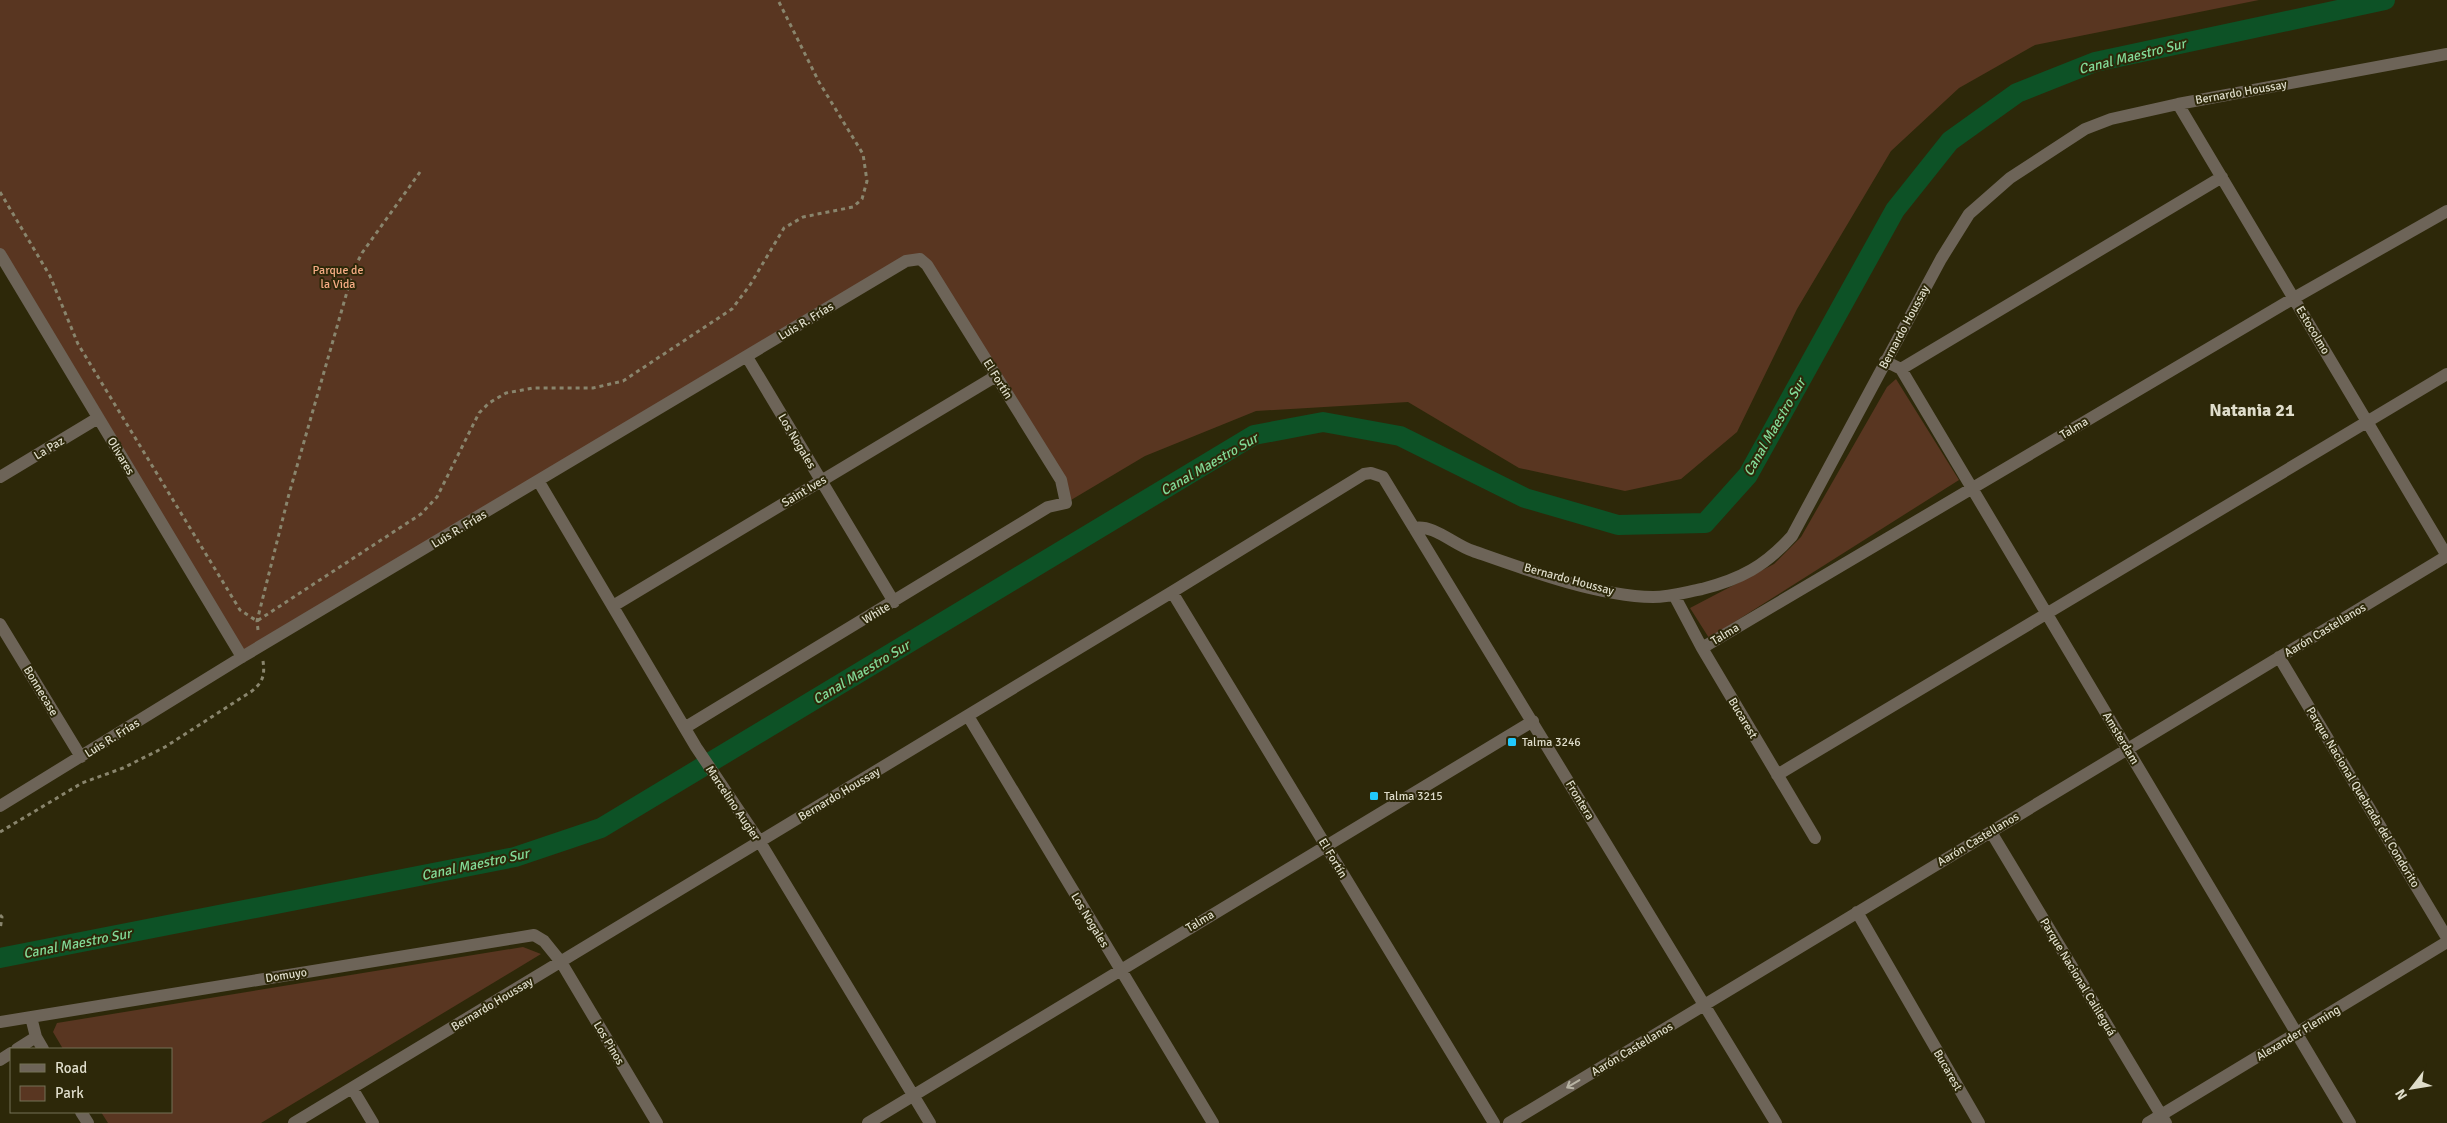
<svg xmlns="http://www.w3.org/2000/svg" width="2447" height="1123" font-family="Signika,sans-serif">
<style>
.green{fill:#593621}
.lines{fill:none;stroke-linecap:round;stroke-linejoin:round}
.canal{stroke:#0d5226;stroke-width:20}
.path{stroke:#89856d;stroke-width:3;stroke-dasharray:4 4;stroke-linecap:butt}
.street{stroke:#6d6458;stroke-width:12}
.oneway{stroke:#b7b3a3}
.poi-dot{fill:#21c9fd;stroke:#2d2809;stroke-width:2}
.labels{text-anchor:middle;stroke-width:4;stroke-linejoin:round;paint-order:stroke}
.street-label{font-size:12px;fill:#dfddcb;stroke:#2d2809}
.park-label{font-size:12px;fill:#f5ac84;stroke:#2d2809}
.poi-label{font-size:12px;fill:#dfddcb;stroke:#2d2809;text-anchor:start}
.water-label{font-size:14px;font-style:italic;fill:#82da97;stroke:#2d2809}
.district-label{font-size:18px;font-weight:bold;fill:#dfddcb;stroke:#2d2809}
</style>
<rect width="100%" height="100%" fill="#2d2809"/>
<path class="green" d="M 0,0 L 2259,0 L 2035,45 L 1959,88 L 1891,151 L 1797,309 L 1737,432 L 1681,479 L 1625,491 L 1519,468 L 1408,402 L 1256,411 L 1145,456 L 1066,503 L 1064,487 L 920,259 L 242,657 L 0,254 Z
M 1896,379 L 1959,480 L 1709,638 L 1690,608 L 1774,564 L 1801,537 L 1887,387 Z
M 523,947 L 541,954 L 261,1123 L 108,1123 L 101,1112 L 171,1112 L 171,1049 L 63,1049 L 53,1032 L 57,1023 Z"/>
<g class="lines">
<path class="canal" d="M 0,958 L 515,857 L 601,828 L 1254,435 L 1323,422 L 1400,436 L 1525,498 L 1618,525 L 1705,523 L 1748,475 L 1895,210 L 1950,141 L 2017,93 L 2095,62 L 2385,0"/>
<path class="path" d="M 0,192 L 50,276 L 78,344 L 240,610 L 257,621 L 421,514 L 437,497 L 479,413 L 489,403 L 506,393 L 533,388 L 593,388 L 623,381 L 732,309 L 750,285 L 784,228 L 803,217 L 853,207 L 862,199 L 867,181 L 863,154 L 819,82 L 778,0
M 258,630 L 257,621 L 289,494 L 353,271 L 362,253 L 420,172
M 0,832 L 82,783 L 123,768 L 165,747 L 252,691 C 263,682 265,675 263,661
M 0,915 L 2,917 L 0,930"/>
<path class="street" d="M 2178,104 L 2447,556
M 0,254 L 242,657
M 747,357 L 894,602
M 1885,361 L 1901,369 L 2350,1123
M 1901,369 L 2222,177
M 0,477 L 98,418
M 539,482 L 696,747 L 760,842 L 930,1123
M 1414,528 C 1434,524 1454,545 1473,551 C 1527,570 1597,596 1653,597 C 1670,597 1686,592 1702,589 C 1741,579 1765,566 1792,536 L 1941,259 L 1969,214 L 2010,178 L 2085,129 L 2111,119 L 2178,104 L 2447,54
M 1172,592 L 1494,1123
M 1674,595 L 1702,648 L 1815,838
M 613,606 L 996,376
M 0,624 L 81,757
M 1702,648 L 2294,298 L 2447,211
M 2279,657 L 2447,938
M 968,716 L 1213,1123
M 1777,775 L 2447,374
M 0,806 L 242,657 L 906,261 L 920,259 L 927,265 L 1061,480 L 1066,503 L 1048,507 L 686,727
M 1991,832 L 2166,1123
M 1857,912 L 1979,1123
M 31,1017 L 36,1037 L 43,1049
M 0,1022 L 534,935 L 544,941 L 561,962 L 657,1123
M 17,1049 L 36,1037
M 0,1060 L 11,1053
M 352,1088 L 373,1123
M 81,1112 L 88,1123
M 294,1123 L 1172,592 L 1364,474 L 1371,473 L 1383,477 L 1776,1123
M 868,1123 L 1533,721
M 1509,1123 L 2447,556
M 2148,1123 L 2447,942"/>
</g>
<defs><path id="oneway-shaft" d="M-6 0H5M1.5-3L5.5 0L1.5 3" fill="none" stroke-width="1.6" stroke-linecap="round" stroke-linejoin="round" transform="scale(1.25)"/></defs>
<use class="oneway" href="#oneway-shaft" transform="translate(1573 1084) rotate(149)"/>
<g class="poi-dot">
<rect x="1507" y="737" width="10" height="10" rx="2.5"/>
<rect x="1369" y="791" width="10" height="10" rx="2.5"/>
</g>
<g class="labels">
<g class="street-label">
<text transform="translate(2241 92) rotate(-10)" y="4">Bernardo Houssay</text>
<text transform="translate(806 321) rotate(-31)" y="4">Luis R. Frías</text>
<text transform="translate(1904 327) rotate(-62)" y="4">Bernardo Houssay</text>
<text transform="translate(2313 330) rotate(59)" y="4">Estocolmo</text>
<text transform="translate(998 379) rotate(58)" y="4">El Fortín</text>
<text transform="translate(2074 428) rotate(-31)" y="4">Talma</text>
<text transform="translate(797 441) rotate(59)" y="4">Los Nogales</text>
<text transform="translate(49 448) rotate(-31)" y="4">La Paz</text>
<text transform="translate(121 456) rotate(59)" y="4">Olivares</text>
<text transform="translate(804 491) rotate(-31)" y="4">Saint Ives</text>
<text transform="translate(459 529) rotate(-31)" y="4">Luis R. Frías</text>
<text transform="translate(1569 579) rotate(15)" y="4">Bernardo Houssay</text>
<text transform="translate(876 613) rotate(-31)" y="4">White</text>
<text transform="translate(2325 630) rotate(-31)" y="4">Aarón Castellanos</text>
<text transform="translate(1725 634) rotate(-31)" y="4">Talma</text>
<text transform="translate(41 691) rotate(59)" y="4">Bonnecase</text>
<text transform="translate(1743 718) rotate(59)" y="4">Bucarest</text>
<text transform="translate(112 738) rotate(-32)" y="4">Luis R. Frías</text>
<text transform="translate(2121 738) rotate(59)" y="4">Amsterdam</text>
<text transform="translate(839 794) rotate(-31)" y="4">Bernardo Houssay</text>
<text transform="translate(2363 797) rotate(59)" y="4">Parque Nacional Quebrada del Condorito</text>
<text transform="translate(1580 800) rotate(59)" y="4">Frontera</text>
<text transform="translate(733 803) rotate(56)" y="4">Marcelino Augier</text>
<text transform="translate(1978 839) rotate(-31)" y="4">Aarón Castellanos</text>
<text transform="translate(1333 858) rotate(59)" y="4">El Fortín</text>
<text transform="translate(1090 920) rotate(59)" y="4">Los Nogales</text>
<text transform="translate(1200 921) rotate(-31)" y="4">Talma</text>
<text transform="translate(286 975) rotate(-9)" y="4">Domuyo</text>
<text transform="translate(2078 977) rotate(59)" y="4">Parque Nacional Calileguá</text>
<text transform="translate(492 1004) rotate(-31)" y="4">Bernardo Houssay</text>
<text transform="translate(2298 1033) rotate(-31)" y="4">Alexander Fleming</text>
<text transform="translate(609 1043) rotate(59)" y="4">Los Pinos</text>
<text transform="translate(1632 1049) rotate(-31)" y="4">Aarón Castellanos</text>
<text transform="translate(1948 1070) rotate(60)" y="4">Bucarest</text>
</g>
<g class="park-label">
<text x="338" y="274">Parque de<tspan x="338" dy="14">la Vida</tspan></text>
</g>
<g class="poi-label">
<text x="1522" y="746">Talma 3246</text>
<text x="1384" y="800">Talma 3215</text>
</g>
<g class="water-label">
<text transform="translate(2132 56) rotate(-14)" y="5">Canal Maestro Sur</text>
<text transform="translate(1774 427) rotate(-60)" y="5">Canal Maestro Sur</text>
<text transform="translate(1209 464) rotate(-30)" y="5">Canal Maestro Sur</text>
<text transform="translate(861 672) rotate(-31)" y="5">Canal Maestro Sur</text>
<text transform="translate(475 864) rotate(-12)" y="5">Canal Maestro Sur</text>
<text transform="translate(77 943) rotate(-11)" y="5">Canal Maestro Sur</text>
</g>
<g class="district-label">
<text x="2252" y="416">Natania 21</text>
</g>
</g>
<rect x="10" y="1048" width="162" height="65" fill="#2d2809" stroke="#747057"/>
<rect x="20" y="1064" width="25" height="8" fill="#6d6458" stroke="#747057"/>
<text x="55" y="1073" font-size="15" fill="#dfddcb">Road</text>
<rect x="20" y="1086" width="25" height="15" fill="#593621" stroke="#747057"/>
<text x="55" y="1098" font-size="15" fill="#dfddcb">Park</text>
<g transform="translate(2412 1088) rotate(239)" stroke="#2d2809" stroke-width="4" paint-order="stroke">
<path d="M0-4L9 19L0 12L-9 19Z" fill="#dfddcb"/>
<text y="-8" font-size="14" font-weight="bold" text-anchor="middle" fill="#dfddcb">N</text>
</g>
</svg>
